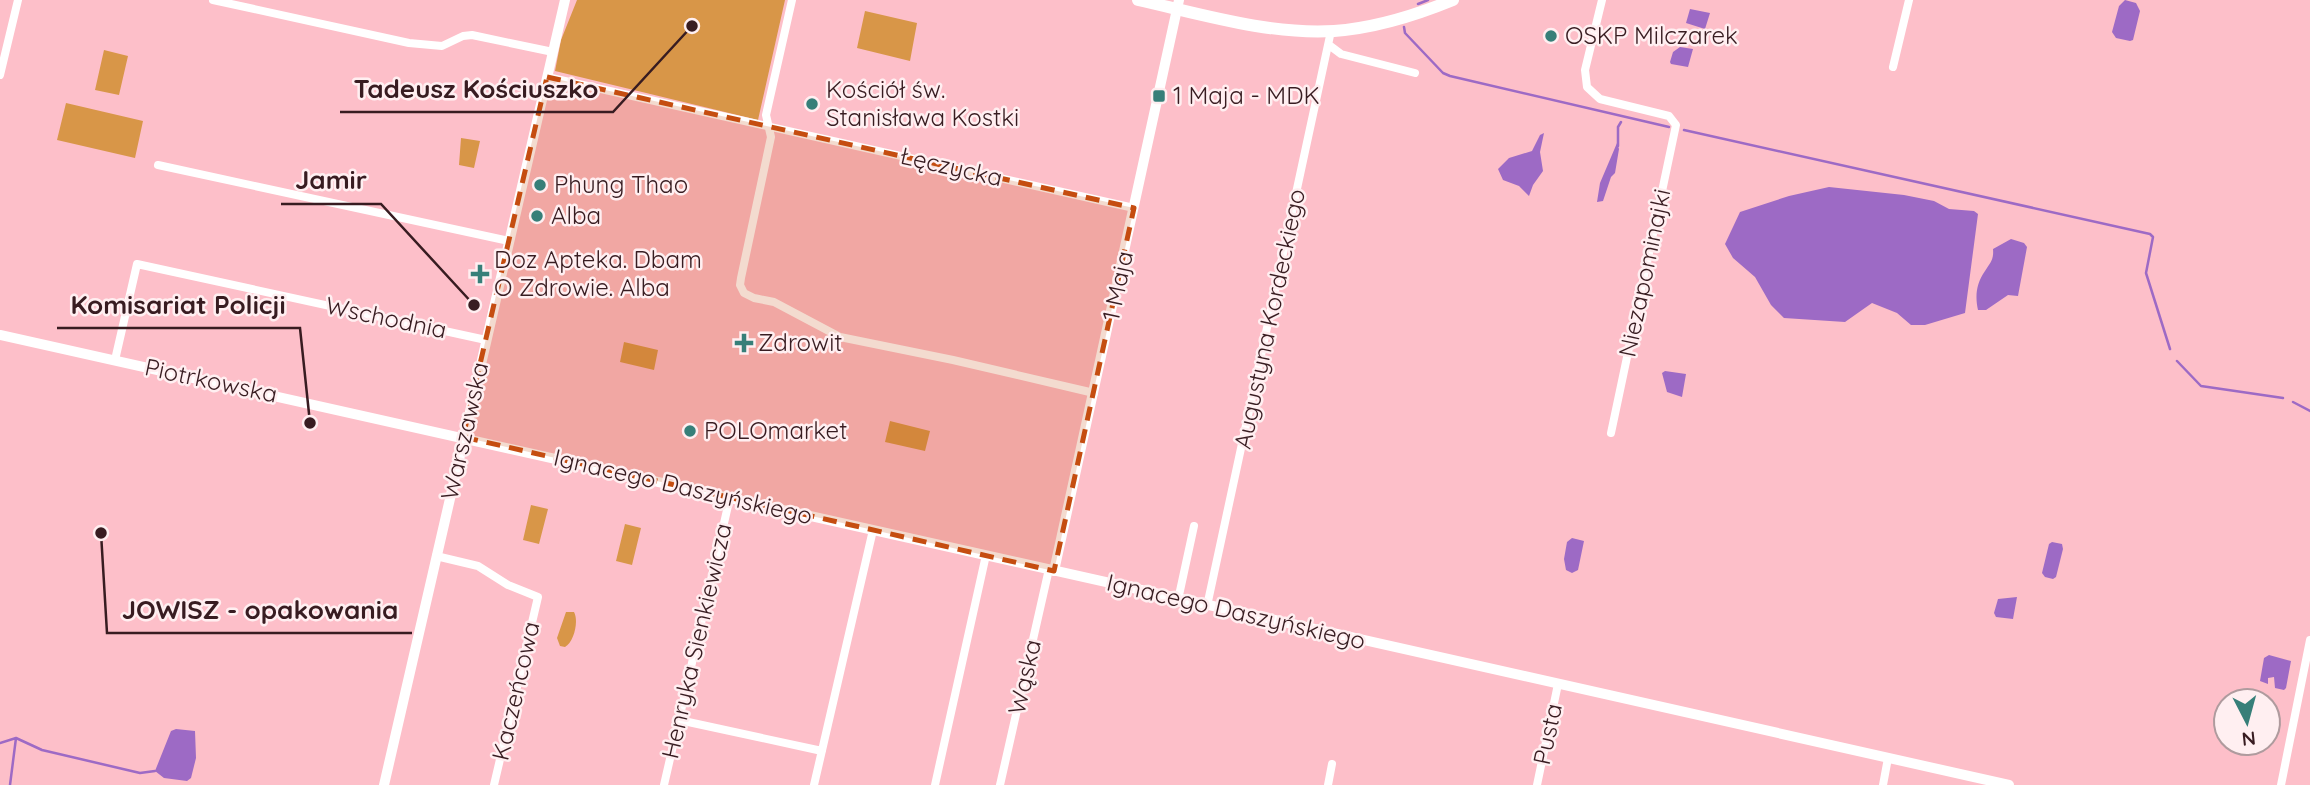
<svg xmlns="http://www.w3.org/2000/svg" width="2310" height="785" font-family="Quicksand,sans-serif">
<style>
.green{fill:#d89648}
.water{fill:#9d6ac5}
.lines{fill:none;stroke-linecap:round;stroke-linejoin:round}
.stream{stroke:#9d6ac5;stroke-width:2.5}
.minor{stroke:#fff;stroke-width:8}
.tertiary{stroke:#fff;stroke-width:10}
.secondary{stroke:#fff;stroke-width:10}
.primary{stroke:#fff;stroke-width:12}
.marked{fill:#c54d10;fill-opacity:0.2;stroke:#c54d10;stroke-width:5;stroke-dasharray:14 9;stroke-linejoin:round}
.poi-dot{fill:#377f79;stroke:#ffeff1;stroke-width:2.5}
.labels{text-anchor:middle;stroke-width:5;stroke-linejoin:round;paint-order:stroke}
.poi-label{font-size:24px;fill:#381c21;stroke:#ffeff1;text-anchor:start}
.street-label{font-size:24px;fill:#381c21;stroke:#ffeff1}
.leader{fill:none;stroke:#381c21;stroke-width:2.5}
.callout-dot{fill:#381c21;stroke:#ffeff1;stroke-width:2.5}
.callout-label{font-size:26px;text-anchor:middle;font-weight:bold;fill:#381c21;stroke:#ffeff1;stroke-width:5;stroke-linejoin:round;paint-order:stroke}
</style>
<rect width="100%" height="100%" fill="#fdbfc9"/>
<path class="green" d="M 577,0 L 785,0 L 758,120 L 555,71 L 561,40 Z
M 865,11 L 917,23 L 910,61 L 857,48 Z
M 104,50 L 128,56 L 119,95 L 95,90 Z
M 66,103 L 143,121 L 135,158 L 57,140 Z
M 461,138 L 480,141 L 474,168 L 459,165 Z
M 624,342 L 658,350 L 654,370 L 620,362 Z
M 890,421 L 930,431 L 925,451 L 885,442 Z
M 531,505 L 548,509 L 539,544 L 523,540 Z
M 625,524 L 641,528 L 632,565 L 616,561 Z
M 566,612 L 574,612 C 579,621 574,642 565,647 L 560,646 L 557,638 Z"/>
<path class="water" d="M 2125,0 L 2136,3 L 2140,11 L 2133,40 L 2130,41 L 2116,38 L 2112,32 L 2119,6 Z
M 1690,9 L 1710,13 L 1705,29 L 1686,23 Z
M 1680,47 L 1693,49 L 1688,67 L 1671,64 L 1670,62 L 1673,52 Z
M 1544,133 L 1540,152 L 1543,171 L 1533,185 L 1529,196 L 1519,186 L 1503,180 L 1498,169 L 1509,158 L 1532,151 L 1540,135 Z
M 1617,143 L 1619,149 L 1615,173 L 1611,177 L 1603,201 L 1597,202 L 1600,183 Z
M 1829,187 L 1904,195 L 1934,201 L 1949,209 L 1974,211 L 1978,214 L 1965,313 L 1925,325 L 1911,325 L 1897,313 L 1872,303 L 1845,322 L 1784,318 L 1771,305 L 1755,277 L 1733,258 L 1725,244 L 1740,212 L 1789,196 Z
M 2011,239 L 2024,243 L 2027,247 L 2018,296 L 2008,295 L 1986,310 L 1978,310 C 1975,296 1976,284 1985,271 C 1990,263 1994,260 1993,249 Z
M 1665,371 L 1686,374 L 1682,397 L 1667,392 L 1662,373 Z
M 1572,538 L 1584,541 L 1578,570 L 1572,573 L 1566,570 L 1564,559 L 1567,542 Z
M 2052,542 L 2062,544 L 2063,549 L 2056,577 L 2053,579 L 2045,577 L 2042,573 L 2049,544 Z
M 2017,597 L 2013,619 L 1996,617 L 1994,613 L 1998,599 Z
M 2269,655 L 2291,661 L 2286,688 L 2284,690 L 2275,688 L 2274,677 L 2268,678 L 2268,684 L 2260,681 L 2264,658 Z
M 176,729 L 195,731 L 196,758 L 191,778 L 187,781 L 164,778 L 155,771 L 171,731 Z"/>
<g class="lines">
<path class="stream" d="M 1418,4 L 1428,0
M 1404,27 L 1405,33 L 1443,73 L 1450,76 L 1669,127
M 1684,130 L 2150,234 L 2153,237 L 2146,273 L 2170,349
M 1618,146 L 1618,127 L 1621,122
M 2177,361 L 2201,386 L 2283,398
M 2293,402 L 2310,411
M 16,738 L 42,750 L 140,773 L 155,771
M 0,743 L 16,738 L 10,785"/>
<path class="minor" d="M 213,0 L 409,43 L 442,46 L 463,36 L 472,35 L 553,52
M 792,0 L 766,115 L 771,137 L 741,278 L 740,285 L 744,293 L 754,298 L 774,302 L 840,337 L 953,360 L 1094,393
M 1602,0 L 1585,70 L 1587,87 L 1600,99 L 1669,116 L 1676,125 L 1611,433
M 1329,45 L 1341,54 L 1415,73
M 1893,67 L 1909,0
M 0,75 L 18,0
M 547,77 L 1134,208
M 158,165 L 509,241
M 115,360 L 137,264 L 486,340
M 436,556 L 478,566 L 508,585 L 538,597 L 494,785
M 1178,600 L 1194,526
M 1207,606 L 1331,31
M 679,720 L 822,751
M 664,785 L 730,497
M 814,785 L 873,530
M 935,785 L 986,555
M 1000,785 L 1049,569
M 1328,785 L 1332,764
M 1537,785 L 1558,684
M 1883,785 L 1888,758
M 2281,785 L 2310,640"/>
<path class="tertiary" d="M 0,335 C 671,481 1339,636 2009,785
M 1054,571 L 1179,0"/>
<path class="secondary" d="M 384,785 L 565,0"/>
<path class="primary" d="M 1138,0 C 1201,14 1269,35 1334,31 C 1376,28 1414,16 1453,0"/>
</g>
<path class="marked" d="M 547,77 L 1134,208 L 1054,571 L 463,437 Z"/>
<g class="poi-dot">
<circle cx="1551" cy="36" r="7"/>
<rect x="1152" y="89" width="14" height="14" rx="3.5"/>
<circle cx="812" cy="104" r="7"/>
<circle cx="540" cy="185" r="7"/>
<circle cx="537" cy="216" r="7"/>
<path d="M476.5 263.5h7v7h7v7h-7v7h-7v-7h-7v-7h7z"/>
<path d="M740.5 332.5h7v7h7v7h-7v7h-7v-7h-7v-7h7z"/>
<circle cx="690" cy="431" r="7"/>
</g>
<g class="labels">
<g class="poi-label">
<text x="1565" y="44">OSKP Milczarek</text>
<text x="826" y="98">Kościół św.<tspan x="826" dy="28">Stanisława Kostki</tspan></text>
<text x="1173" y="104">1 Maja - MDK</text>
<text x="554" y="193">Phung Thao</text>
<text x="551" y="224">Alba</text>
<text x="494" y="268">Doz Apteka. Dbam<tspan x="494" dy="28">O Zdrowie. Alba</tspan></text>
<text x="758" y="351">Zdrowit</text>
<text x="704" y="439">POLOmarket</text>
</g>
<g class="street-label">
<text transform="translate(951 167) rotate(13)" y="8">Łęczycka</text>
<text transform="translate(1645 273) rotate(-78)" y="8">Niezapominajki</text>
<text transform="translate(1118 286) rotate(-78)" y="8">1 Maja</text>
<text transform="translate(386 318) rotate(12)" y="8">Wschodnia</text>
<text transform="translate(1270 319) rotate(-78)" y="8">Augustyna Kordeckiego</text>
<text transform="translate(211 381) rotate(12)" y="8">Piotrkowska</text>
<text transform="translate(465 431) rotate(-77)" y="8">Warszawska</text>
<text transform="translate(683 487) rotate(13)" y="8">Ignacego Daszyńskiego</text>
<text transform="translate(1236 612) rotate(13)" y="8">Ignacego Daszyńskiego</text>
<text transform="translate(697 641) rotate(-77)" y="8">Henryka Sienkiewicza</text>
<text transform="translate(1025 677) rotate(-77)" y="8">Wąska</text>
<text transform="translate(516 691) rotate(-77)" y="8">Kaczeńcowa</text>
<text transform="translate(1548 734) rotate(-78)" y="8">Pusta</text>
</g>
</g>
<path class="leader" d="M692 26L613 112H340M474 305L381 204H281M310 423L300 328H57M101 533L107 633H412"/>
<g class="callout-dot">
<circle cx="692" cy="26" r="7"/>
<circle cx="474" cy="305" r="7"/>
<circle cx="310" cy="423" r="7"/>
<circle cx="101" cy="533" r="7"/>
</g>
<g class="callout-label">
<text x="476" y="98">Tadeusz Kościuszko</text>
<text x="331" y="189">Jamir</text>
<text x="178" y="314">Komisariat Policji</text>
<text x="260" y="619">JOWISZ - opakowania</text>
</g>
<g transform="translate(2247 722) rotate(174)"><circle r="33" fill="#ffeff1" stroke="#af9b9e" stroke-width="2"/>
<path d="M0-5L12 26L0 18L-12 26Z" fill="#377f79"/>
<text y="-10" font-size="19" font-weight="bold" text-anchor="middle" fill="#381c21">N</text>
</g>
</svg>
